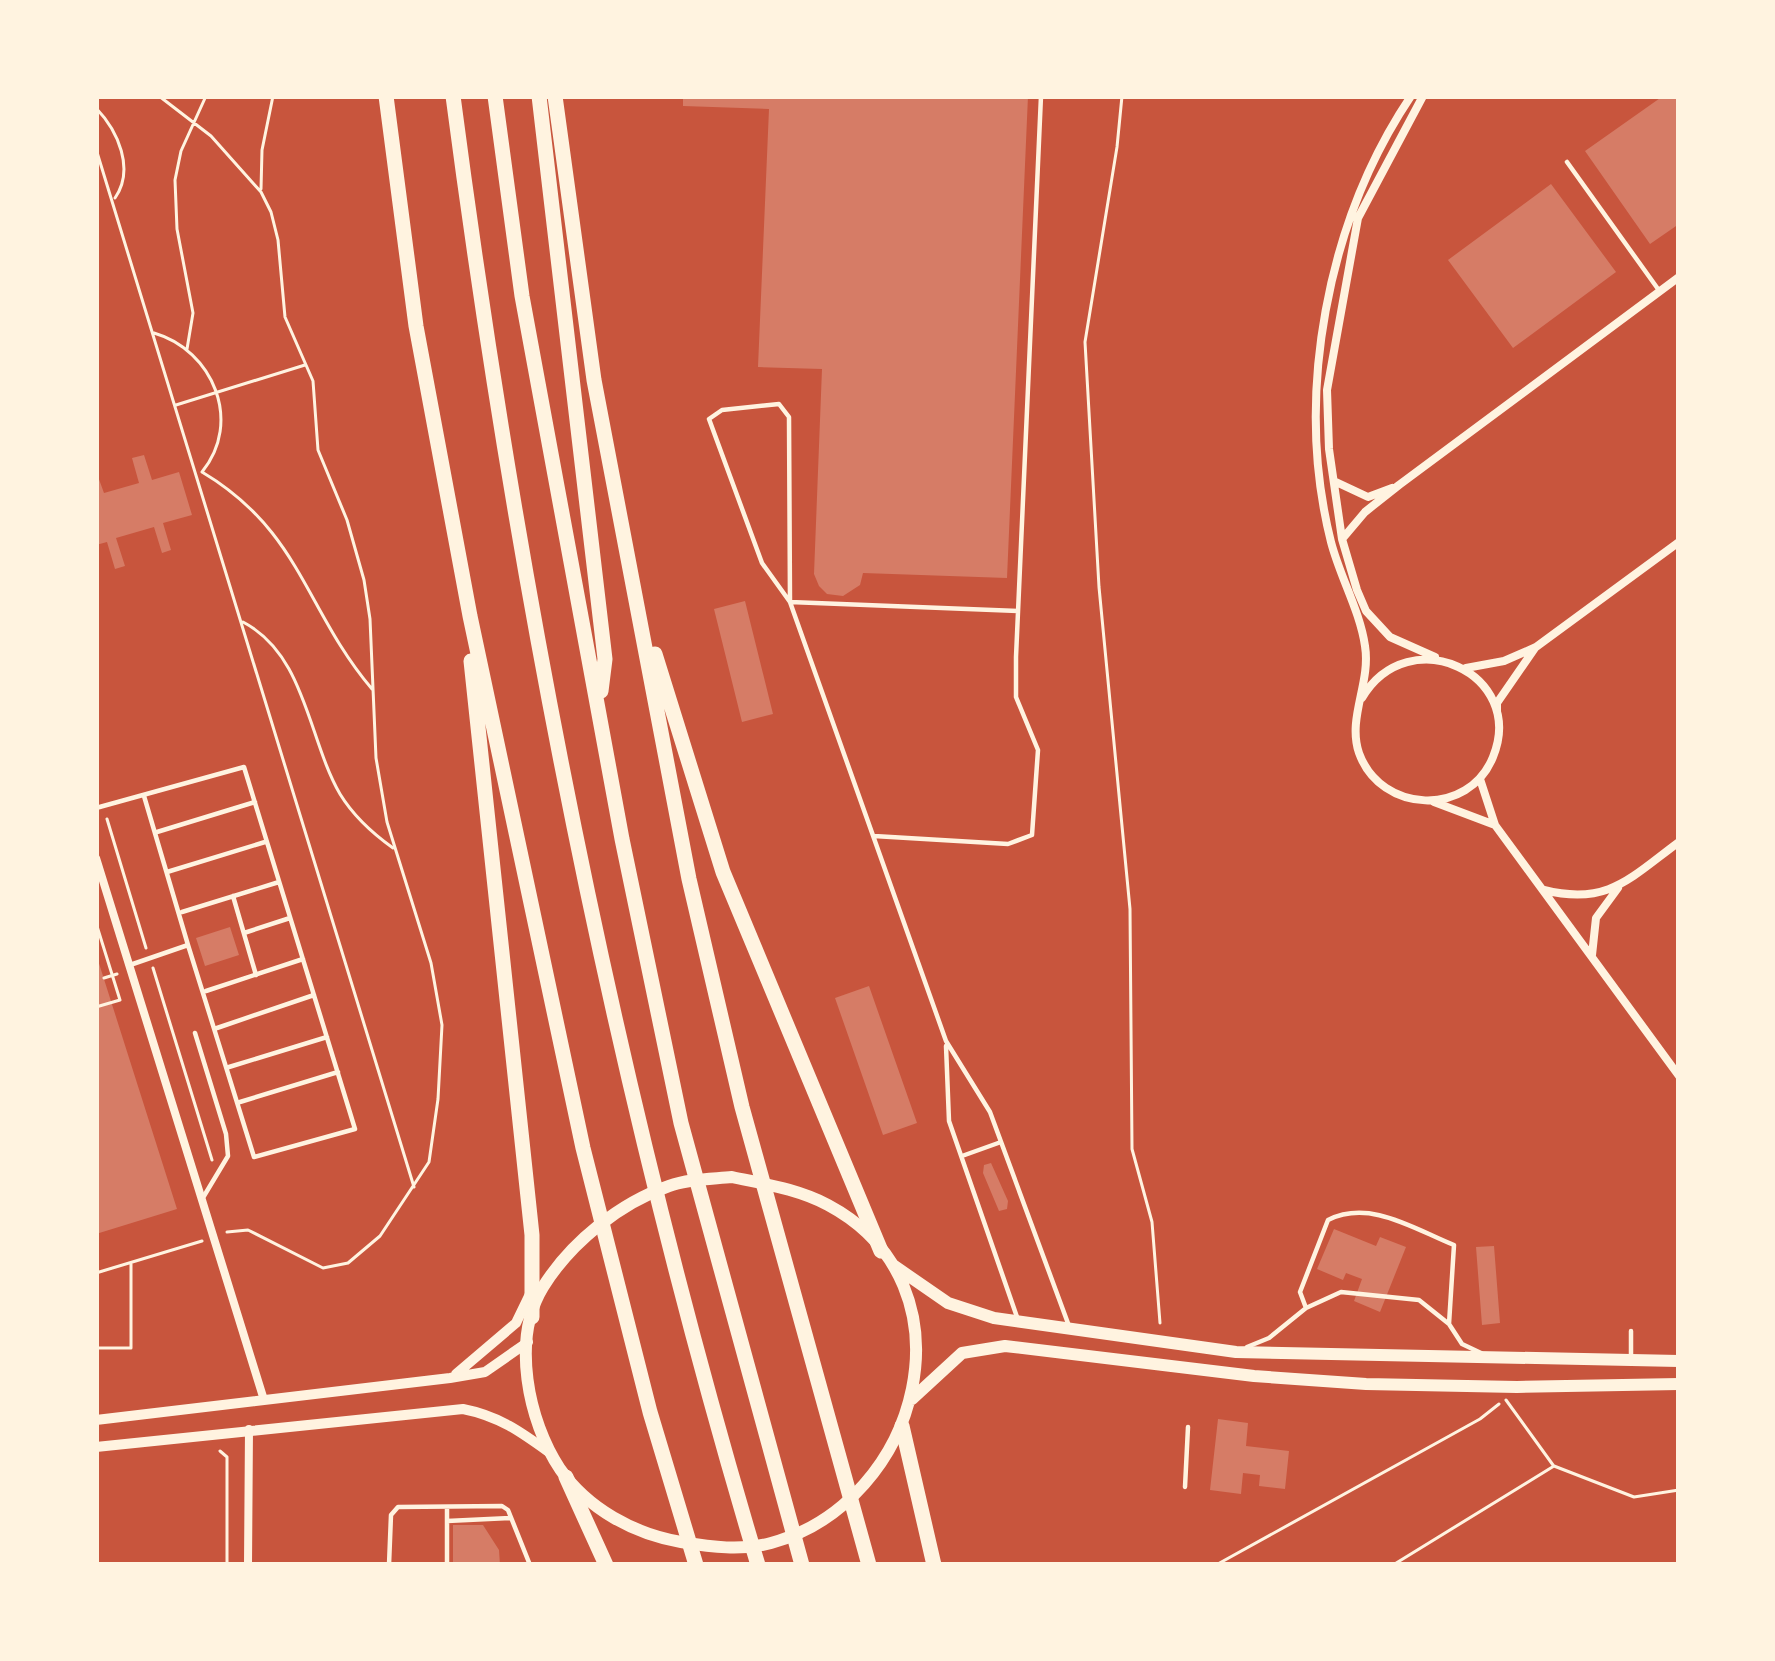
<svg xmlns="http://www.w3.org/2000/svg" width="1775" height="1661" font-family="'DejaVu Sans',sans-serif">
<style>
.building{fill:#d67c66}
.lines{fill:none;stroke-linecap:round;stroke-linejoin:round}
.path{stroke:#fff3e0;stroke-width:3}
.service{stroke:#fff3e0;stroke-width:4.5}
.minor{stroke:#fff3e0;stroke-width:8}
.tertiary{stroke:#fff3e0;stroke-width:10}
.secondary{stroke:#fff3e0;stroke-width:12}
.motorway{stroke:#fff3e0;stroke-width:15}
</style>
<rect width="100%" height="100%" fill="#c8553d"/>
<path class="building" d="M 683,96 L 1028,96 L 1007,578 L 863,573 L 860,585 L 843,596 L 827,594 L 819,586 L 814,574 L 822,369 L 758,367 L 769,109 L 683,106 Z
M 1663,96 L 1679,96 L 1679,224 L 1650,244 L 1585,151 Z
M 1551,184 L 1616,272 L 1513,348 L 1448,260 Z
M 144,455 L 152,480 L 179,472 L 192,515 L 163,523 L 171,550 L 162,553 L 154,527 L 116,538 L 125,566 L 115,569 L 107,542 L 96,545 L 96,471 L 104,493 L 139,483 L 132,458 Z
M 745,601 L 773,714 L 742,722 L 714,609 Z
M 230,927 L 239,955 L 205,966 L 196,938 Z
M 96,954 L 177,1209 L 96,1234 Z
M 869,986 L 917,1123 L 883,1135 L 835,998 Z
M 991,1163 L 1008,1201 L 1007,1209 L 999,1211 L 983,1173 L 984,1165 Z
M 1334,1229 L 1376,1246 L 1380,1237 L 1406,1247 L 1380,1312 L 1354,1301 L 1362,1279 L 1346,1273 L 1343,1280 L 1317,1269 Z
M 1494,1246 L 1500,1323 L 1482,1325 L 1476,1247 Z
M 1218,1419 L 1248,1423 L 1246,1446 L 1289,1451 L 1285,1489 L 1259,1486 L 1260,1475 L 1243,1473 L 1241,1494 L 1210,1490 Z
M 453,1525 L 483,1525 L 499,1550 L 500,1565 L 453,1565 Z"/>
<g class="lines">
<path class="path" d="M 159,96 L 211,136 L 261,192 L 271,212 L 278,240 L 285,317 L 313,381 L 318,450 L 347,520 L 364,580 L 370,619 L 376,758 L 387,822 L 431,963 L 442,1025 L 438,1099 L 429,1162 L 380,1236 L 348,1263 L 323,1268 L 248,1230 L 227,1232
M 1122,96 L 1117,147 L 1085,342 L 1099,587 L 1130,909 L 1132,1149 L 1152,1222 L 1160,1323
M 96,108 C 118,131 135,169 115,198
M 96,149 L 414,1187
M 261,189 L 262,150 L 273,96
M 154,333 C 213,350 243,422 202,472
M 187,349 L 193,313 L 177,229 L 175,180 L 181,151 L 206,96
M 176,405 L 305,365
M 202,472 C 301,531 305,610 372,689
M 243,622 C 306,655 308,739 340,794 C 354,817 372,833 393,848
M 107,819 L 146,948
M 96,923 L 120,1000
M 153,968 L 212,1160
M 104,978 L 117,974
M 96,1007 L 120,1000
M 96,1273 L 202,1241
M 96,1348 L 131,1348 L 131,1264
M 1506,1400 L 1553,1465
M 220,1451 L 227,1457 L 227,1565
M 1216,1565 L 1480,1419 L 1499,1404
M 1393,1565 L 1554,1466 L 1634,1497 L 1679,1490"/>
<path class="service" d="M 1567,162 L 1658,289
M 790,602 L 789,417 L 779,404 L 722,410 L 709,419 L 762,563 L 790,602 L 946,1041 L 990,1112 L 1069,1326
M 790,602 L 1018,611
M 144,796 L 188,945
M 96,808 L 244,767 L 355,1129 L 254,1157 L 188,945 L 130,965
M 157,832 L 255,802
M 874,836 L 1008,844 L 1032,835 L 1038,750 L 1016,697 L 1016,657 L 1041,96
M 167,872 L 265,842
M 233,896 L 256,975
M 182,912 L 279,882
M 244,933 L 290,918
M 206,991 L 303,959
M 217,1028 L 314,995
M 195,1033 L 226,1134 L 228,1156 L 204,1196
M 946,1046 L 949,1121 L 1017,1317
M 229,1067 L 327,1037
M 240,1102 L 338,1072
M 962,1156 L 1001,1142
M 1306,1308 L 1300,1292 L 1328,1220 C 1370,1199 1414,1229 1454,1245 L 1449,1324
M 1247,1347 L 1269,1338 L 1306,1308 L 1341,1292 L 1419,1300 L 1449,1324 L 1462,1344 L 1481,1353
M 1631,1355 L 1631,1331
M 1185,1487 L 1188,1427
M 447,1507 L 447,1565
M 447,1521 L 511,1518
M 389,1565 L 391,1515 L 398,1507 L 502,1506 L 508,1510 L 530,1565"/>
<path class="minor" d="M 1423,96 L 1358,218 L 1327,390 L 1329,449 L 1342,539 L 1357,590 L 1366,611 L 1390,637 L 1435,657
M 1336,482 L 1368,497 L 1392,488
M 1343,538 L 1365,512 L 1399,485 L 1679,277
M 1466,668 L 1504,661 L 1536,647 L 1679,542
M 1362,698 C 1409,619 1527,674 1493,757 C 1469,817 1381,814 1359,753 C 1347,718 1371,683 1365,646 C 1360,611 1340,577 1331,542 C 1294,395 1327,221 1411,96
M 1497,711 L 1497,703 L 1535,648
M 1480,779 L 1495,825 L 1679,1076
M 1434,802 L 1495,825
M 96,858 L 264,1400
M 1544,890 C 1608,906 1630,878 1679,842
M 1592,955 L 1596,918 L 1618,888
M 248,1565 L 249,1429"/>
<path class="tertiary" d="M 456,1374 L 516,1323 L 531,1292
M 96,1420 L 450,1378 L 485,1372 L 528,1342
M 96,1447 L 463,1409 C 499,1416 521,1432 550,1453"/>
<path class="secondary" d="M 732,1177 C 764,1184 798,1189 828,1205 C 978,1285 921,1502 771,1543 C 741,1551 712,1547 681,1542 C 634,1534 588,1509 560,1469 C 528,1421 511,1339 543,1287 C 571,1242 620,1203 669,1186 C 688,1179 712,1179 732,1177 Z
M 893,1265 L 948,1303 L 994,1318 L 1236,1352 L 1679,1361
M 912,1399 L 962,1353 L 1005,1346 L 1254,1376 L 1366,1384 L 1517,1387 L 1679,1384"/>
<path class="motorway" d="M 386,96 L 416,326 L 470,616 L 583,1148 L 650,1412 L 696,1565
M 453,96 C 518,592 614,1085 758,1565
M 495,96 L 522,296 L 622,839 L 681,1123 L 802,1565
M 539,96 L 605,659 L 601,691
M 555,96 L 594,380 L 689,879 L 742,1107 L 869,1565
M 655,654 L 723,872 L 881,1251
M 471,661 L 532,1235 L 532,1317
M 902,1426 L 934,1565
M 566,1477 L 606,1565"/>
</g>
<rect width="1775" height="1661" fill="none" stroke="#fff3e0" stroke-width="198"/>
</svg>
